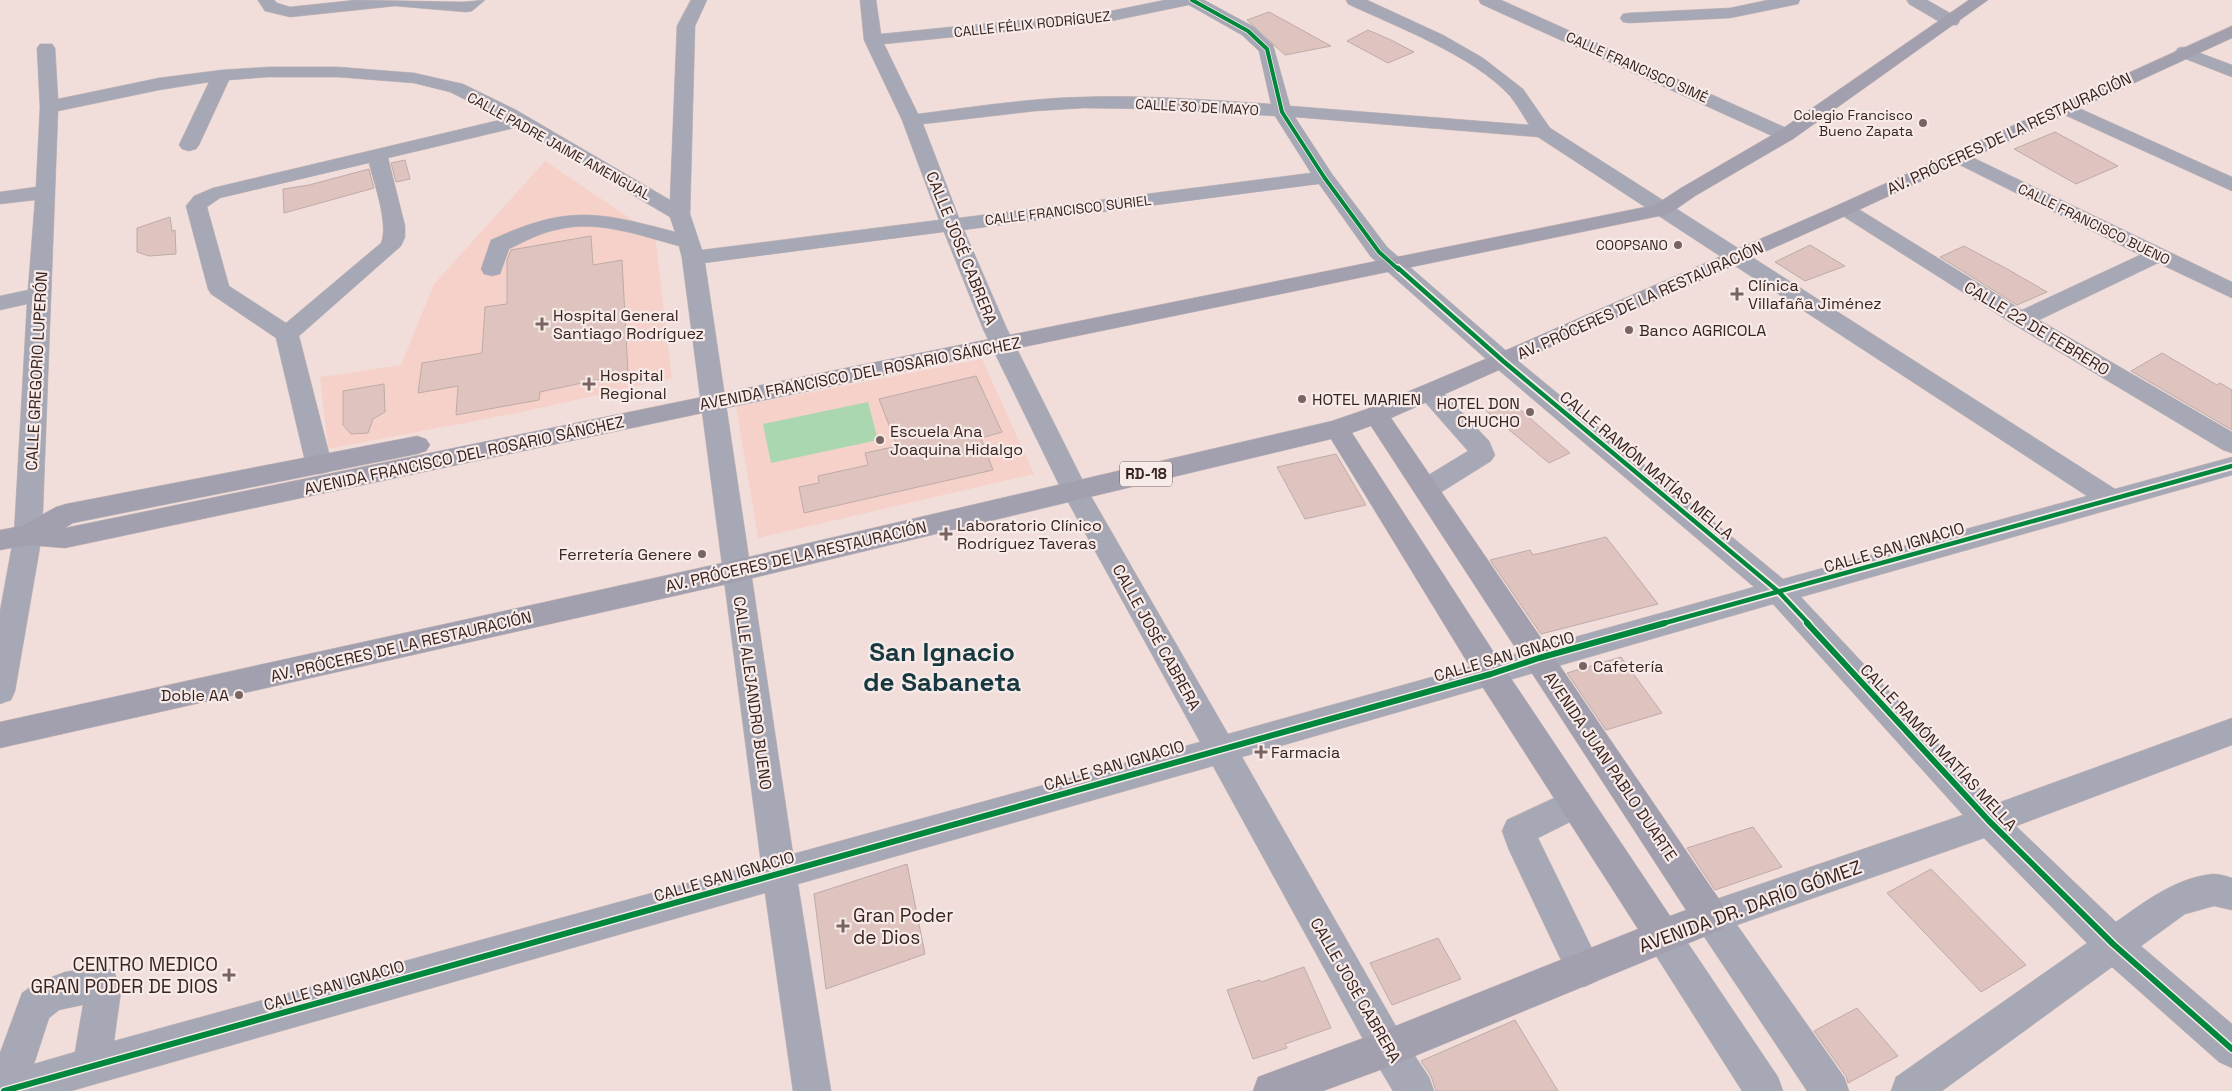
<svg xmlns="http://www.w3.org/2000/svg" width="2232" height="1091" font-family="'Space Grotesk',sans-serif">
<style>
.built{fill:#f6d1ca}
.green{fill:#aad7af}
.building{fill:#dfc3be;stroke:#beaba8}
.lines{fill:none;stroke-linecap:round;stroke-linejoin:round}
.minor-casing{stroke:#cabab7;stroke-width:1}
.major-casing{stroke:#cabab7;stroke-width:1}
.minor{fill:#a7a8b6;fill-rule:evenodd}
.major{fill:#a2a0af;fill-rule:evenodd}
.cycleway-far2-casing{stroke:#f7ebe9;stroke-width:5.5}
.cycleway-far1-casing{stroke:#f7ebe9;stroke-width:8}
.cycleway-casing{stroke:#f7ebe9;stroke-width:9}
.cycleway-far2{stroke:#00873e;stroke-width:4}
.cycleway-far1{stroke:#00873e;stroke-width:4.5}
.cycleway{stroke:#00873e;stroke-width:6}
.poi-dot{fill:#796461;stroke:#f7ebe9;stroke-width:2}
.labels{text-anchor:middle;stroke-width:4.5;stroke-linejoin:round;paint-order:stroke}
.far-street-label{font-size:14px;fill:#38231f;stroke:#f7ebe9}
.far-poi-label{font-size:14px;fill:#38231f;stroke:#f7ebe9;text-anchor:end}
.shield{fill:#f7ebe9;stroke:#715f5c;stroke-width:1}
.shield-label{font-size:15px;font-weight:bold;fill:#38231f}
.street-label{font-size:16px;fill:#38231f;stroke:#f7ebe9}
.poi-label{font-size:16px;fill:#38231f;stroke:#f7ebe9;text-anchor:start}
.near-street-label{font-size:19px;fill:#38231f;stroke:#f7ebe9}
.near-poi-label{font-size:19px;fill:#38231f;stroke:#f7ebe9;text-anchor:start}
.town-label{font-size:26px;font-weight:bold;fill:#17383e;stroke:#f7ebe9}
</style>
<rect width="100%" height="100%" fill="#f1dedb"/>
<path class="built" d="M 545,161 L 655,235 L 672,378 L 527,411 L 328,449 L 320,377 L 401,365 L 434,284 Z
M 982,359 L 1034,474 L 758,538 L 736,407 Z"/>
<path class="green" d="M 868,402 L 878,440 L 771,463 L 763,424 Z"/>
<path class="building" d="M 1269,12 L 1331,46 L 1285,55 L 1247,20 Z
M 1368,30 L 1391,40 L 1414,52 L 1388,63 L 1347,41 Z
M 2055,132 L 2118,166 L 2076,184 L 2014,149 Z
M 405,160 L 410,179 L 396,182 L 391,163 Z
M 369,169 L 374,188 L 284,213 L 283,189 L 309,185 Z
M 170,217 L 172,231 L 175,230 L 176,254 L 149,256 L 137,252 L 137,228 Z
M 591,236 L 593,265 L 622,260 L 628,373 L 540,392 L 539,400 L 456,415 L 458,386 L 418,393 L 422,363 L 482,353 L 485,307 L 507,304 L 507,260 L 511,250 Z
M 1810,245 L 1845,266 L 1805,281 L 1775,262 Z
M 1964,246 L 2009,270 L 2047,292 L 2017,305 L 1940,257 Z
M 2162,353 L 2217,385 L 2220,383 L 2232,390 L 2232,430 L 2131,371 Z
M 976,376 L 1002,432 L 981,438 L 993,470 L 804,513 L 799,487 L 819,483 L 818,476 L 868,465 L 865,453 L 897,446 L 879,399 Z
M 384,384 L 385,412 L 373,419 L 368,433 L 351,434 L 343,425 L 343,391 Z
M 1508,399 L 1570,453 L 1549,463 L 1484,409 Z
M 1336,454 L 1366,505 L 1305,519 L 1277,467 Z
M 1606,537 L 1658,604 L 1541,634 L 1490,560 L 1530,550 L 1533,555 Z
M 1621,657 L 1662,713 L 1606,730 L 1567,673 Z
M 1753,827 L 1782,867 L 1715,890 L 1687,848 Z
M 907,864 L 925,954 L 826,989 L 814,894 Z
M 1931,869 L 2026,965 L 1981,992 L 1887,893 Z
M 1438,938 L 1461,979 L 1392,1005 L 1370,963 Z
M 1304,967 L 1331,1028 L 1285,1044 L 1287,1048 L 1253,1059 L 1227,990 L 1260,980 L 1261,982 Z
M 1857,1008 L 1898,1056 L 1848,1083 L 1846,1076 L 1814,1031 Z
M 1515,1020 L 1558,1091 L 1436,1091 L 1431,1076 L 1421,1061 Z"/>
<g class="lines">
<defs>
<path id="minor" d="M 258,0 L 274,0 L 277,3 L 290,7 L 356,0 L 463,2 L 485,0 L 472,11 L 466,12 L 395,6 L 290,17 L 265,11 Z
M 691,0 L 707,0 L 695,26 L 690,214 L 702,250 L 939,220 L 902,120 L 864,40 L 860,0 L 876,0 L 881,34 L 1111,11 L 1165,0 L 1204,0 L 1254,27 L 1273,45 L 1290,106 L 1529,125 C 1523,115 1517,105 1510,96 C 1474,56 1397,27 1348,4 L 1346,0 L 1367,0 L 1443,35 L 1483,58 L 1523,89 L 1550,128 L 2115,489 L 2232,457 L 2232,475 L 1801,597 L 1995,804 L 2232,718 L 2232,745 L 2016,826 L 2116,922 C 2146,901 2175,878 2213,874 C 2219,874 2226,876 2232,878 L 2232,910 L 2214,906 L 2185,914 L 2141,946 L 2232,1024 L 2232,1068 L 2219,1062 L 2112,967 L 1942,1091 L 1891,1091 L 1896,1077 L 2087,943 L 1984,838 L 1737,925 L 1844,1077 L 1849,1091 L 1807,1091 L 1699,929 L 1694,917 L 1699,905 L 1963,815 L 1773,604 L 1242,757 L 1401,1035 L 1429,1077 L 1434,1091 L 1393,1091 L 1375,1061 L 1213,766 L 798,884 L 831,1091 L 793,1091 L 765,893 L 71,1091 L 0,1091 L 0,1053 L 22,993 L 36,983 L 65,972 L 101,966 L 114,971 L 121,991 L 114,1041 L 761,863 L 682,258 L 679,246 C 641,236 599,220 560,229 C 542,232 525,241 509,249 L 500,274 L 492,276 L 484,274 L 481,269 L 491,240 C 567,205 596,211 675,232 L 670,217 L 518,127 L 388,158 L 405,226 L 405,237 L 401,246 L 299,336 L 332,465 L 328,472 L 319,474 L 310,472 L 306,465 L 276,338 L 211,294 L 208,289 L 186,206 L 194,196 L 213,188 L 504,119 L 450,92 L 414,83 L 338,77 L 268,77 L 229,80 L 199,145 L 196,149 L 189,151 L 182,149 L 179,145 L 209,82 L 159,90 L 58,111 L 42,535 L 15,691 L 11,700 L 0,704 L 0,611 L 14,535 L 27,304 L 0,310 L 0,296 L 28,290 L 35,200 L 0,204 L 0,192 L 36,187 L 40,107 L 37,48 L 40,44 L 52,44 L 55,48 L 58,99 L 159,78 L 222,70 L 268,67 L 338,67 L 414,73 L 463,84 L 516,110 L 670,200 L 677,26 ZM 1189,5 L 1242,35 L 1259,51 L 1271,104 C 1209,100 1147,95 1085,97 C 1029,98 974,107 918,114 L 884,44 L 1111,21 ZM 1084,108 L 1162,109 L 1275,116 L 1311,173 L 959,218 L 923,124 L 1035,111 ZM 1295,117 L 1538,137 L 2087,496 L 1783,579 L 1511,355 L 1387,247 L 1332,174 ZM 369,163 C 374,183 389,225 381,243 L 286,323 L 229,286 L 207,207 L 220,198 ZM 1319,184 L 1371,257 L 1495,367 L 1754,587 L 1228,734 L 1088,491 L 1007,329 L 964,230 ZM 944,232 L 983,329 L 1062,491 L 1200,742 L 793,854 L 705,263 ZM 83,1005 L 75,1052 L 34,1064 L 49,1018 L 59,1010 Z
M 1479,0 L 1501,0 L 1793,131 L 1796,135 L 1793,139 L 1786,141 L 1779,139 L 1481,4 Z
M 1768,0 L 1800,0 L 1798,4 L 1730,18 L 1629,23 L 1623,22 L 1620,18 L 1623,14 L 1629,13 L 1730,8 Z
M 1907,0 L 1927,0 L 1957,17 L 1960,21 L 1957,25 L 1945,25 L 1909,4 Z
M 2184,47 L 2232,65 L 2232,77 L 2178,56 L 2175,52 L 2178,48 Z
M 2063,101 L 2232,177 L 2232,191 L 2056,111 L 2054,107 L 2056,103 Z
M 1957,150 L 2232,282 L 2232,298 L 2158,263 L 2039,320 L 2232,432 L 2232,453 L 2223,450 L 2013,324 L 1838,213 L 1835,209 L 1838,205 L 1845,203 L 1852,205 L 2022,310 L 2140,255 L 1950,160 L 1947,156 L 1950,152 Z
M 1429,385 L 1438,387 L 1489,441 L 1495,455 L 1491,461 L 1435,496 L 1426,499 L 1417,496 L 1413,489 L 1417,482 L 1468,451 L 1417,393 L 1420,387 Z
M 1576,788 L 1588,793 L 1592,803 L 1588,813 L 1538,838 L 1602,969 L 1597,981 L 1584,987 L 1571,981 L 1509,850 L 1502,831 L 1507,820 Z
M 1663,919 L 1675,924 L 1778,1077 L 1783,1091 L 1742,1091 L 1651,948 L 1645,936 L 1651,924 Z"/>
<path id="major" d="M 1969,0 L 1988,0 L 1793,139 L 1695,196 L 1669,214 L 712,411 L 65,548 L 28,545 L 0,550 L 0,530 L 22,526 L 56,507 L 66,504 L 417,436 L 426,439 L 430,445 L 426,451 L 417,454 L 73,523 L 65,528 L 712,395 L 1655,205 L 1681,188 L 1779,131 Z
M 2232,26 L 2232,38 L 1852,213 L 1391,418 L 1723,905 L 1728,917 L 1723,929 L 1388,1067 L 1323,1091 L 1253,1091 L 1258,1077 L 1388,1029 L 1638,929 L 1480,683 L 1331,439 L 736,582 L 0,748 L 0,722 L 736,560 L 1332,421 L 1367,409 L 1495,355 L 1838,205 ZM 1371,426 L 1686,910 L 1670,916 L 1502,665 L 1352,433 Z"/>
</defs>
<use href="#minor" class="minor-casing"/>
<use href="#major" class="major-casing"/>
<use href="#minor" class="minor"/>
<use href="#major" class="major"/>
<defs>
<path id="cycleway-far2" d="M 1192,0 L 1248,31 L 1267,49 L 1282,112 L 1324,177 L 1379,252 L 1399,270"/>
<path id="cycleway-far1" d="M 1398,268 L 1503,361 L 1779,592 L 1809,624
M 1661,624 L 2232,466"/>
<path id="cycleway" d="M 1807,623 L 1989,821 L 2113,944 L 2232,1049
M 4,1091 L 1491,674 L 1539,658 L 1665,623"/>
</defs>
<use href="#cycleway-far2" class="cycleway-far2-casing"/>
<use href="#cycleway-far1" class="cycleway-far1-casing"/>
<use href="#cycleway" class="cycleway-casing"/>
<use href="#cycleway-far2" class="cycleway-far2"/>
<use href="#cycleway-far1" class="cycleway-far1"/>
<use href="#cycleway" class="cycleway"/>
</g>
<g class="poi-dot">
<circle cx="1923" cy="123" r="5"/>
<circle cx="1678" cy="245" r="5"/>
<path d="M1734.5 286.5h5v5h5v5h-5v5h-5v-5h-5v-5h5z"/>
<path d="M539.5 316.5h5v5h5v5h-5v5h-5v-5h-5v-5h5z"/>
<circle cx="1629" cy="330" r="5"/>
<path d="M586.5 376.5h5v5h5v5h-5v5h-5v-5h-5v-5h5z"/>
<circle cx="1302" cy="399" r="5"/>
<circle cx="1530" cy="412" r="5"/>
<circle cx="880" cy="440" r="5"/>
<path d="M943.5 526.5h5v5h5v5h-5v5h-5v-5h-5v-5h5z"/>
<circle cx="702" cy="554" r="5"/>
<circle cx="1583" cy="666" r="5"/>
<circle cx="239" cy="695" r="5"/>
<path d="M1258.5 744.5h5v5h5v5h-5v5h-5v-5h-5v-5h5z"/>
<path d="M840.5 918.5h5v5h5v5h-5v5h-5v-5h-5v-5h5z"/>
<path d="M226.5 967.5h5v5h5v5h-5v5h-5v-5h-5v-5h5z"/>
</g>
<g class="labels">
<g class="far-street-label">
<text transform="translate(1032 24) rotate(-6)" y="5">CALLE FÉLIX RODRÍGUEZ</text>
<text transform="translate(1637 67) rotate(24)" y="5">CALLE FRANCISCO SIMÉ</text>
<text transform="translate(1197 107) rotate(3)" y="5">CALLE 30 DE MAYO</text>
<text transform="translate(559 146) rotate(29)" y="5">CALLE PADRE JAIME AMENGUAL</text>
<text transform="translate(1068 210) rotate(-7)" y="5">CALLE FRANCISCO SURIEL</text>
<text transform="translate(2094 224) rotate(26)" y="5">CALLE FRANCISCO BUENO</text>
</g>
<g class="far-poi-label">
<text x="1913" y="120">Colegio Francisco<tspan x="1913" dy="16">Bueno Zapata</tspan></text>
<text x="1668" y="250">COOPSANO</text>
</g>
<rect class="shield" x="1120" y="461.5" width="52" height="25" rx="4"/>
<g class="shield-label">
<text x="1146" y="479">RD-18</text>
</g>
<g class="street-label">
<text transform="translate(2009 133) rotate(-25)" y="6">AV. PRÓCERES DE LA RESTAURACIÓN</text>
<text transform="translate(962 248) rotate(68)" y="6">CALLE JOSÉ CABRERA</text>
<text transform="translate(1640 300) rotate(-24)" y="6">AV. PRÓCERES DE LA RESTAURACIÓN</text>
<text transform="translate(2037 328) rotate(31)" y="6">CALLE 22 DE FEBRERO</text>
<text transform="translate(36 371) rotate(-87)" y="6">CALLE GREGORIO LUPERÓN</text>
<text transform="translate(860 373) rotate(-11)" y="6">AVENIDA FRANCISCO DEL ROSARIO SÁNCHEZ</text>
<text transform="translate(464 455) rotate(-12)" y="6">AVENIDA FRANCISCO DEL ROSARIO SÁNCHEZ</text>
<text transform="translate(1647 465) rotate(40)" y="6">CALLE RAMÓN MATÍAS MELLA</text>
<text transform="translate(1894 547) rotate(-16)" y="6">CALLE SAN IGNACIO</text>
<text transform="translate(796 556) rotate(-13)" y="6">AV. PRÓCERES DE LA RESTAURACIÓN</text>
<text transform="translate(1157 637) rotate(61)" y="6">CALLE JOSÉ CABRERA</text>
<text transform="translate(401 646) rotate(-13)" y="6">AV. PRÓCERES DE LA RESTAURACIÓN</text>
<text transform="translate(1504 656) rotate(-16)" y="6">CALLE SAN IGNACIO</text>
<text transform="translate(753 693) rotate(82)" y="6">CALLE ALEJANDRO BUENO</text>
<text transform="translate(1939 747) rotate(47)" y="6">CALLE RAMÓN MATÍAS MELLA</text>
<text transform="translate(1114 765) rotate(-16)" y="6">CALLE SAN IGNACIO</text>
<text transform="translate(1611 766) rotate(56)" y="6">AVENIDA JUAN PABLO DUARTE</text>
<text transform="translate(724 876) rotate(-16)" y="6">CALLE SAN IGNACIO</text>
<text transform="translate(334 985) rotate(-16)" y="6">CALLE SAN IGNACIO</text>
<text transform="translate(1356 990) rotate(60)" y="6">CALLE JOSÉ CABRERA</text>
</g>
<g class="poi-label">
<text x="1748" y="291">Clínica<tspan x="1748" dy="18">Villafaña Jiménez</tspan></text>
<text x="553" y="321">Hospital General<tspan x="553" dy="18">Santiago Rodríguez</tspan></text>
<text x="1639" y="336">Banco AGRICOLA</text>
<text x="600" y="381">Hospital<tspan x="600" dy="18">Regional</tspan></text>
<text x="1312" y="405">HOTEL MARIEN</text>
<text x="1520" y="409" text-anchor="end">HOTEL DON<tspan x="1520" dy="18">CHUCHO</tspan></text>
<text x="890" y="437">Escuela Ana<tspan x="890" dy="18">Joaquina Hidalgo</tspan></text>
<text x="957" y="531">Laboratorio Clínico<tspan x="957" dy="18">Rodríguez Taveras</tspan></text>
<text x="692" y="560" text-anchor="end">Ferretería Genere</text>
<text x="1593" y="672">Cafetería</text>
<text x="229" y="701" text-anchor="end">Doble AA</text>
<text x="1271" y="758">Farmacia</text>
</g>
<g class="near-street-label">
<text transform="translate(1750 906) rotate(-20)" y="7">AVENIDA DR. DARÍO GÓMEZ</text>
</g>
<g class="near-poi-label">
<text x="853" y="922">Gran Poder<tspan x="853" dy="22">de Dios</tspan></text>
<text x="218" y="971" text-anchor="end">CENTRO MEDICO<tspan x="218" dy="22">GRAN PODER DE DIOS</tspan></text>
</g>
<g class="town-label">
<text x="942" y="661">San Ignacio<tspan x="942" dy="30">de Sabaneta</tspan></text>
</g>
</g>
</svg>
